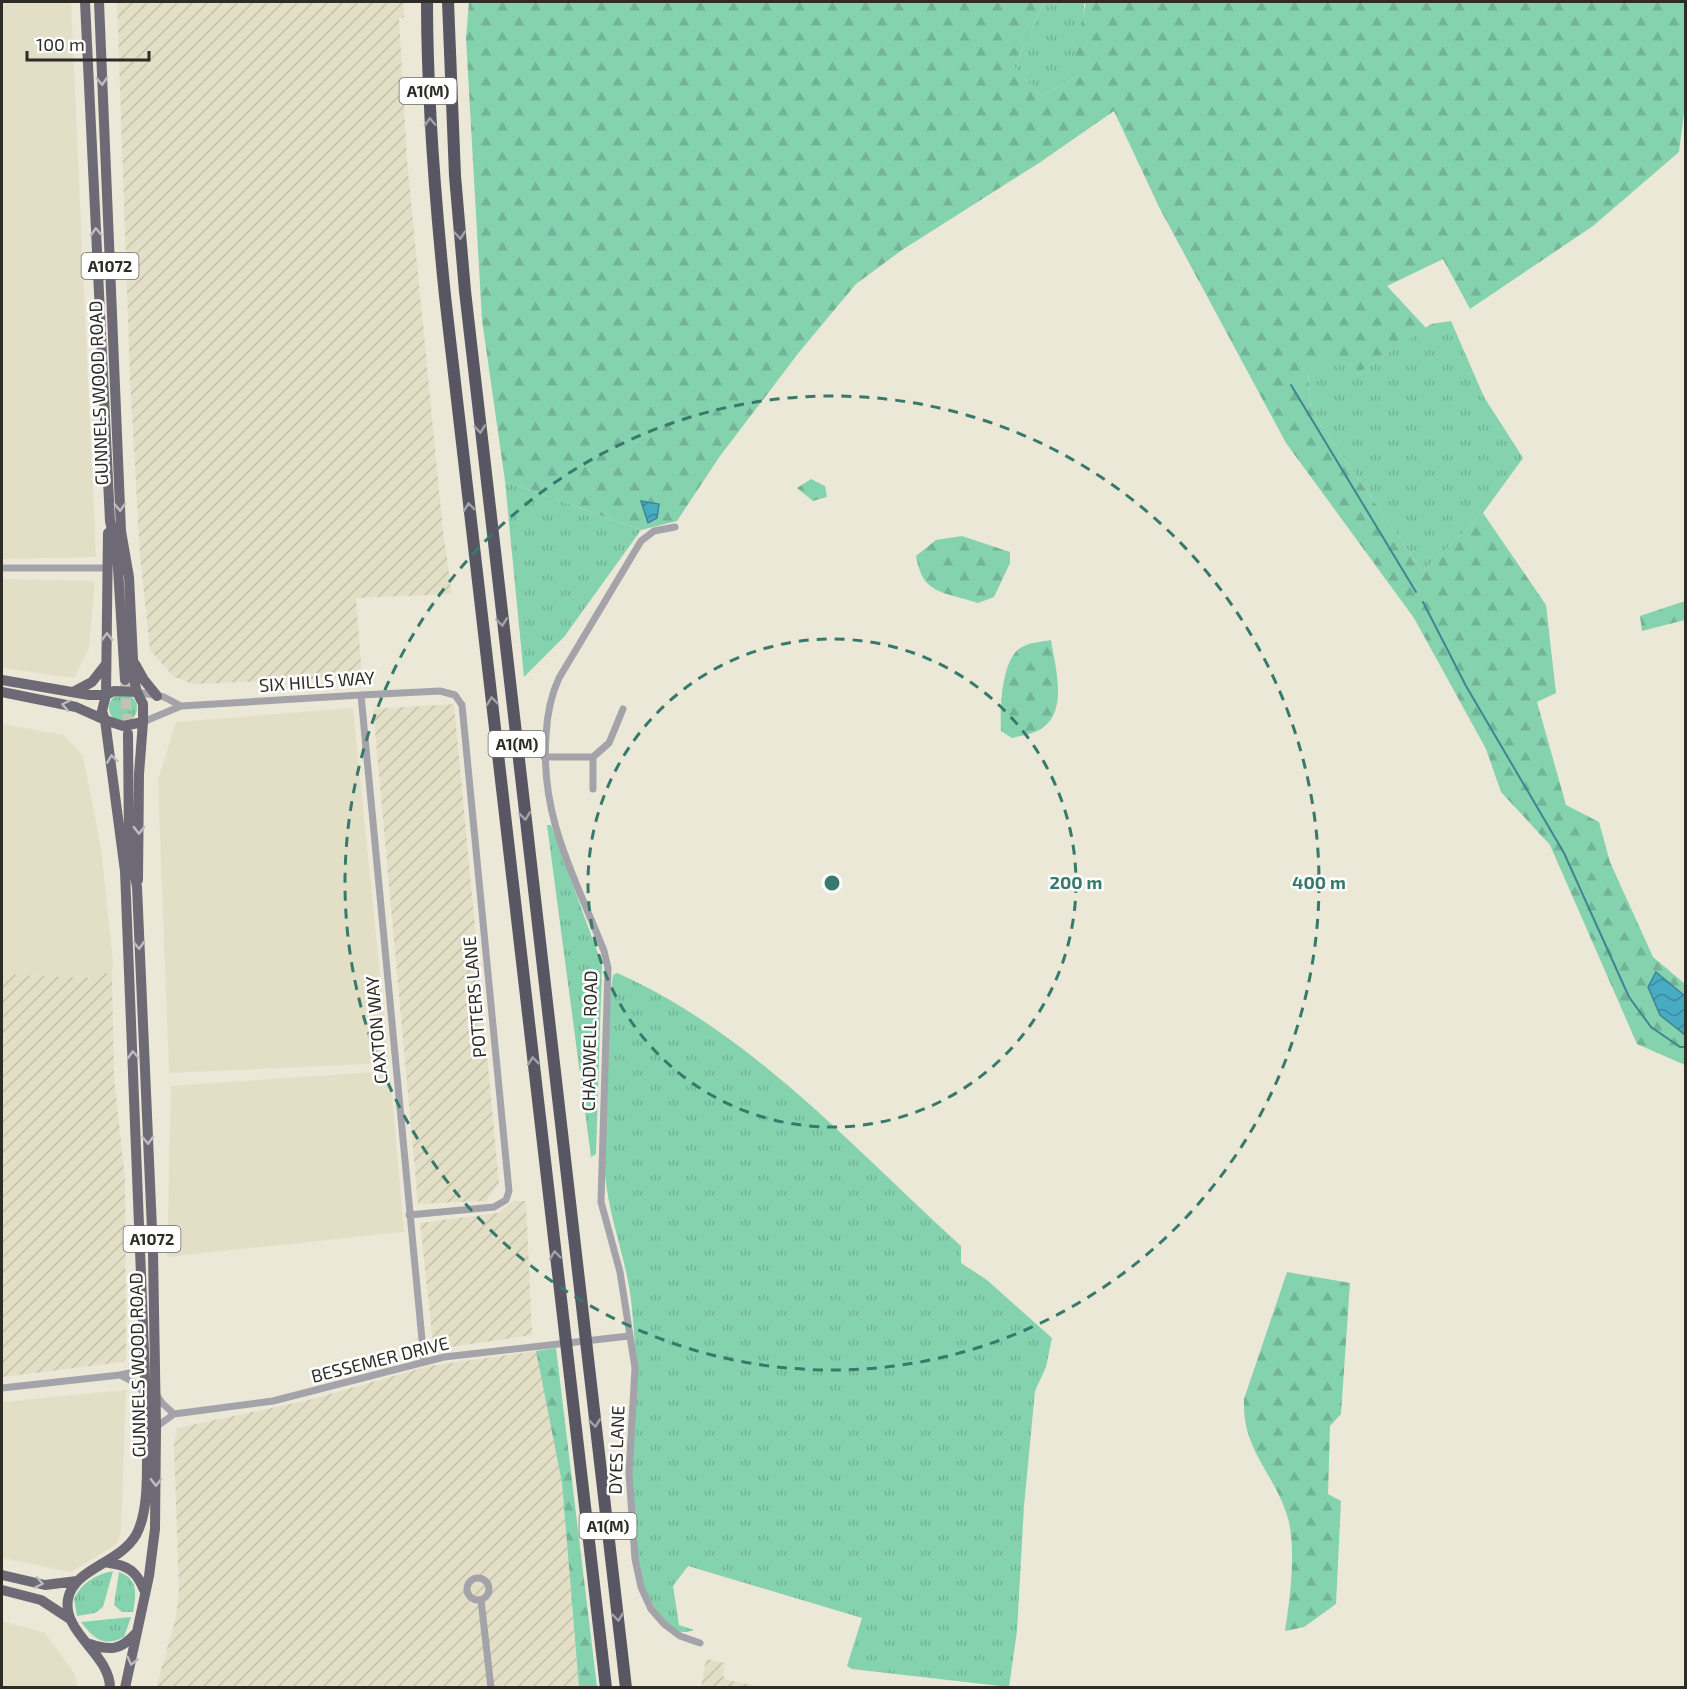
<svg xmlns="http://www.w3.org/2000/svg" width="1687" height="1689" font-family="'Exo 2',sans-serif">
<style>
.built{fill:#e3dfc7}
.industrial{fill:url(#industrial-furrows)}
.grass{fill:url(#grass-tufts)}
.forest{fill:url(#forest-firs)}
.water{fill:url(#water-waves);stroke:#3f8593;stroke-width:1.5}
.lines{fill:none;stroke-linecap:round;stroke-linejoin:round}
.stream{stroke:#3f8593;stroke-width:2}
.primary-tunnel{stroke:#c5c2b4;stroke-width:10;stroke-dasharray:10 5;stroke-linecap:butt}
.street{stroke:#a4a3a9;stroke-width:7}
.primary{stroke:#6d6a75;stroke-width:10}
.highway{stroke:#595663;stroke-width:12}
.oneway{stroke:#bdbcc1}
.oneway2{stroke:#a4a2a9}
.ring{fill:none;stroke:#37796a;stroke-width:3;stroke-dasharray:10 8}
.labels{text-anchor:middle;stroke-width:5;stroke-linejoin:round;paint-order:stroke}
.shield{fill:#fff;stroke:#6c6b67;stroke-width:1.5}
.shield-label{font-size:16px;font-weight:bold;fill:#2d2c26}
.street-label{font-size:18px;fill:#2d2c26;stroke:#fff}
.centre{fill:#37796a;stroke:#fff;stroke-width:3}
.ring-label{font-size:18px;text-anchor:middle;font-weight:bold;fill:#37796a;stroke:#fff;stroke-width:5;stroke-linejoin:round;paint-order:stroke}
</style>
<defs>
<pattern id="industrial-furrows" width="10" height="10" patternUnits="userSpaceOnUse" patternTransform="scale(1.5)"><rect width="10" height="10" fill="#e3dfc7"/><path d="M-1 1l2-2M0 10L10 0M9 11l2-2" fill="none" stroke="#c3c0ab"/></pattern>
<pattern id="grass-tufts" width="24" height="20" patternUnits="userSpaceOnUse" patternTransform="scale(1.5)"><rect width="24" height="20" fill="#85d2ae"/><path d="M3 7l-1-3M5 7V3M7 7l1-3M15 17l-1-3M17 17v-4M19 17l1-3" fill="none" stroke="#73b496"/></pattern>
<pattern id="forest-firs" width="22" height="20" patternUnits="userSpaceOnUse" patternTransform="scale(1.5)"><rect width="22" height="20" fill="#85d2ae"/><path d="M5 1l3.5 6h-7zM16 11l3.5 6h-7z" fill="#73b496"/></pattern>
<pattern id="water-waves" width="16" height="10" patternUnits="userSpaceOnUse" patternTransform="scale(1.5)"><rect width="16" height="10" fill="#47abc2"/><path d="M0 5q4-4 8 0t8 0" fill="none" stroke="#3c8b9d"/></pattern>
</defs>
<rect width="100%" height="100%" fill="#ebe8d8"/>
<path class="built" d="M 2,2 L 71,2 L 96,557 L 2,559 Z
M 2,579 L 95,581 L 89,648 L 74,678 L 2,668 Z
M 353,708 L 389,1063 L 169,1073 L 158,780 L 176,722 Z
M 2,724 L 64,735 L 83,756 L 101,848 L 113,962 L 112,975 L 106,973 L 93,978 L 2,974 Z
M 390,1071 L 404,1232 L 167,1257 L 171,1086 Z
M 126,1390 L 121,1532 L 117,1544 L 71,1572 L 2,1558 L 2,1402 Z
M 2,1621 L 45,1633 L 74,1673 L 78,1687 L 2,1687 Z"/>
<path class="industrial" d="M 117,2 L 404,2 L 404,17 L 399,18 L 407,160 L 443,531 L 452,594 L 356,598 L 362,677 L 193,684 L 174,677 L 150,650 L 140,556 L 130,377 Z
M 454,704 L 499,1183 L 486,1201 L 418,1204 L 373,709 Z
M 106,973 L 112,975 L 114,1077 L 125,1179 L 126,1358 L 123,1362 L 2,1377 L 2,974 L 93,978 Z
M 513,1201 L 526,1201 L 532,1335 L 451,1347 L 433,1343 L 420,1223 L 498,1213 Z
M 536,1351 L 562,1483 L 579,1687 L 156,1688 L 176,1617 L 179,1590 L 174,1446 L 177,1428 L 309,1400 L 429,1366 Z
M 706,1659 L 725,1663 L 723,1676 L 727,1680 L 755,1685 L 755,1687 L 701,1687 Z"/>
<path class="grass" d="M 1044,2 L 1086,2 L 1084,5 L 1079,75 L 1041,96 L 1014,67 Z
M 1451,321 L 1484,397 L 1523,458 L 1483,513 L 1423,572 L 1311,411 L 1308,373 L 1333,356 L 1360,372 L 1431,324 Z
M 505,481 L 641,530 L 564,637 L 524,677 Z
M109 708a14 14 0 1 1 28 0a14 14 0 1 1-28 0Z
M 547,825 L 551,825 L 602,965 L 596,1154 L 591,1157 Z
M 617,973 C 751,1032 854,1149 961,1246 L 961,1263 L 987,1280 L 1052,1338 L 1046,1367 L 1035,1391 L 1024,1506 L 1017,1631 L 1009,1687 L 852,1669 L 847,1666 L 862,1618 L 688,1566 L 673,1586 L 679,1625 L 694,1630 C 679,1636 668,1628 660,1616 C 613,1550 637,1430 635,1353 C 635,1338 633,1323 632,1308 C 628,1263 609,1220 605,1174 L 609,1006 L 613,975 Z
M 113,1571 L 103,1607 L 95,1613 L 77,1616 L 74,1599 C 81,1583 96,1574 113,1571 Z
M 119,1572 C 139,1579 136,1594 133,1612 L 122,1612 L 114,1605 Z
M 131,1617 L 124,1637 C 104,1648 93,1638 81,1622 Z"/>
<path class="forest" d="M 469,2 L 1044,2 L 1014,67 L 1041,96 L 1079,75 L 1073,62 L 1086,2 L 1685,2 L 1686,96 L 1679,152 L 1593,226 L 1470,309 L 1443,259 L 1387,286 L 1426,328 L 1360,372 L 1333,357 L 1308,374 L 1311,411 L 1423,572 L 1483,513 L 1546,605 L 1556,693 L 1537,702 L 1566,805 L 1599,822 L 1610,862 L 1653,957 L 1685,984 L 1685,1065 L 1637,1044 L 1550,845 L 1501,792 L 1486,749 L 1414,618 L 1286,443 L 1159,207 L 1114,111 L 1039,163 L 902,250 L 856,284 L 800,351 L 720,456 L 677,521 L 641,530 L 505,481 L 482,320 L 466,38 Z
M 811,479 L 825,486 L 827,497 L 813,501 L 797,488 Z
M 962,536 L 1010,552 L 1010,563 L 994,597 L 978,603 C 943,591 923,596 916,556 L 936,540 Z
M 1685,601 L 1685,620 L 1642,631 L 1640,616 Z
M 1051,640 C 1055,668 1071,717 1035,732 C 1028,735 1019,736 1012,738 L 1001,731 C 1000,710 1001,663 1019,649 C 1028,642 1041,642 1051,640 Z
M 1287,1272 L 1350,1283 L 1341,1414 L 1330,1426 L 1328,1494 L 1341,1501 L 1336,1604 L 1304,1627 L 1285,1631 C 1290,1599 1297,1546 1287,1515 C 1273,1471 1242,1450 1244,1399 Z
M 556,1348 L 597,1687 L 579,1687 L 562,1483 L 536,1351 Z"/>
<path class="water" d="M 641,501 L 659,504 L 657,518 L 648,523 Z
M 1656,972 L 1685,996 L 1685,1035 L 1660,1015 L 1648,987 Z"/>
<g class="lines">
<path class="stream" d="M 1291,385 L 1416,592
M 1423,602 L 1466,686 L 1564,853 L 1629,997 L 1651,1027 L 1680,1047 L 1686,1047"/>
<path class="primary-tunnel" d="M 125,684 L 128,734"/>
<path class="street" d="M 675,527 L 654,531 L 641,541 L 559,678 C 550,697 547,715 546,736 C 540,818 575,877 604,951 L 608,968 L 601,1202 L 620,1272 L 635,1368 L 629,1473 L 635,1559 L 641,1587 L 651,1609 L 664,1624 L 680,1636 L 700,1643
M 2,568 L 107,568
M 137,692 L 164,697 L 181,706
M 361,695 L 424,1361
M 143,722 L 181,706 L 361,695 L 440,691 L 455,695 L 462,705 L 509,1191 L 506,1200 L 494,1207 L 409,1215
M 544,757 L 593,757 L 609,743 L 623,709
M 593,757 L 593,789
M 120,1375 L 135,1383 L 144,1393
M 2,1388 L 120,1375 L 134,1372 L 143,1359
M 156,1394 L 162,1403 L 174,1414
M 156,1427 L 174,1414 L 273,1401 L 444,1357 L 629,1336
M467 1589a11 11 0 1 1 22 0a11 11 0 1 1-22 0Z
M 481,1600 L 491,1688"/>
<path class="primary" d="M 85,2 L 110,521 L 117,553 L 125,680
M 99,2 L 121,531 L 129,577 L 134,680 L 137,692 L 143,704 L 143,722 L 123,726 L 105,720 L 102,711 L 106,695 L 114,691 L 137,692
M 135,664 L 144,680 L 157,696
M 2,680 L 89,695 L 106,695 L 108,533
M 75,691 L 92,682 L 106,664
M 2,692 L 76,707 L 105,720 L 125,871 L 147,1427 C 146,1458 151,1508 136,1535 C 119,1564 74,1568 68,1599 C 62,1633 110,1654 110,1688
M 138,880 L 139,774 L 143,722
M 109,1563 C 128,1565 137,1572 144,1590
M 2,1575 L 45,1585 L 77,1581
M 2,1590 L 41,1600 L 70,1619
M 90,1644 C 110,1651 121,1650 135,1634
M 125,1688 L 149,1576 L 155,1529 L 156,1427 L 153,1252 L 137,887 L 129,845 L 128,734"/>
<path class="highway" d="M 427,2 C 427,100 435,198 445,296 L 606,1688
M 448,2 L 455,176 L 465,291 L 626,1688"/>
</g>
<defs><path id="oneway-chevron" d="M-2-3.5L2.5 0L-2 3.5" fill="none" stroke-width="1.6" stroke-linecap="round" stroke-linejoin="round" transform="scale(1.5)"/></defs>
<g class="oneway">
<use href="#oneway-chevron" transform="translate(102 81) rotate(87)"/>
<use href="#oneway-chevron" transform="translate(96 232) rotate(-93)"/>
<use href="#oneway-chevron" transform="translate(120 507) rotate(88)"/>
<use href="#oneway-chevron" transform="translate(107 637) rotate(-90)"/>
<use href="#oneway-chevron" transform="translate(66 705) rotate(-168)"/>
<use href="#oneway-chevron" transform="translate(112 759) rotate(-98)"/>
<use href="#oneway-chevron" transform="translate(139 830) rotate(90)"/>
<use href="#oneway-chevron" transform="translate(139 945) rotate(88)"/>
<use href="#oneway-chevron" transform="translate(133 1055) rotate(-93)"/>
<use href="#oneway-chevron" transform="translate(148 1140) rotate(88)"/>
<use href="#oneway-chevron" transform="translate(156 1482) rotate(91)"/>
<use href="#oneway-chevron" transform="translate(39 1583) rotate(11)"/>
<use href="#oneway-chevron" transform="translate(132 1661) rotate(104)"/>
</g>
<g class="oneway2">
<use href="#oneway-chevron" transform="translate(430 122) rotate(-93)"/>
<use href="#oneway-chevron" transform="translate(460 235) rotate(85)"/>
<use href="#oneway-chevron" transform="translate(480 429) rotate(84)"/>
<use href="#oneway-chevron" transform="translate(469 507) rotate(-97)"/>
<use href="#oneway-chevron" transform="translate(502 622) rotate(83)"/>
<use href="#oneway-chevron" transform="translate(492 701) rotate(-97)"/>
<use href="#oneway-chevron" transform="translate(525 816) rotate(83)"/>
<use href="#oneway-chevron" transform="translate(533 1061) rotate(-96)"/>
<use href="#oneway-chevron" transform="translate(555 1255) rotate(-97)"/>
<use href="#oneway-chevron" transform="translate(595 1423) rotate(83)"/>
<use href="#oneway-chevron" transform="translate(618 1617) rotate(83)"/>
</g>
<g class="ring">
<circle cx="832" cy="883" r="244"/>
<circle cx="832" cy="883" r="487"/>
</g>
<g class="labels">
<g class="shield">
<rect x="399.5" y="78" width="57" height="26" rx="4.5"/>
<rect x="81.5" y="253" width="57" height="26" rx="4.5"/>
<rect x="488.5" y="731" width="57" height="26" rx="4.5"/>
<rect x="123.5" y="1226" width="57" height="26" rx="4.5"/>
<rect x="579.5" y="1513" width="57" height="26" rx="4.5"/>
</g>
<g class="shield-label">
<text x="428" y="97">A1(M)</text>
<text x="110" y="272">A1072</text>
<text x="517" y="750">A1(M)</text>
<text x="152" y="1245">A1072</text>
<text x="608" y="1532">A1(M)</text>
</g>
<g class="street-label">
<text transform="translate(99 393) rotate(-92)" y="6">GUNNELS WOOD ROAD</text>
<text transform="translate(317 682) rotate(-4)" y="6">SIX HILLS WAY</text>
<text transform="translate(475 997) rotate(-95)" y="6">POTTERS LANE</text>
<text transform="translate(377 1030) rotate(-95)" y="6">CAXTON WAY</text>
<text transform="translate(590 1041) rotate(-89)" y="6">CHADWELL ROAD</text>
<text transform="translate(380 1360) rotate(-14)" y="6">BESSEMER DRIVE</text>
<text transform="translate(138 1365) rotate(-91)" y="6">GUNNELS WOOD ROAD</text>
<text transform="translate(617 1450) rotate(-88)" y="6">DYES LANE</text>
</g>
</g>
<circle cx="832" cy="883" r="9" class="centre"/>
<g class="ring-label">
<text x="1076" y="889">200 m</text>
<text x="1319" y="889">400 m</text>
</g>
<rect width="1687" height="1689" fill="none" stroke="#2d2c26" stroke-width="6"/>
<path d="M27 51v9h122v-9" fill="none" stroke="#2d2c26" stroke-width="3"/>
<text x="36" y="51" font-size="18" fill="#2d2c26" stroke="#ffffff" stroke-width="4.5" paint-order="stroke">100 m</text>
</svg>
